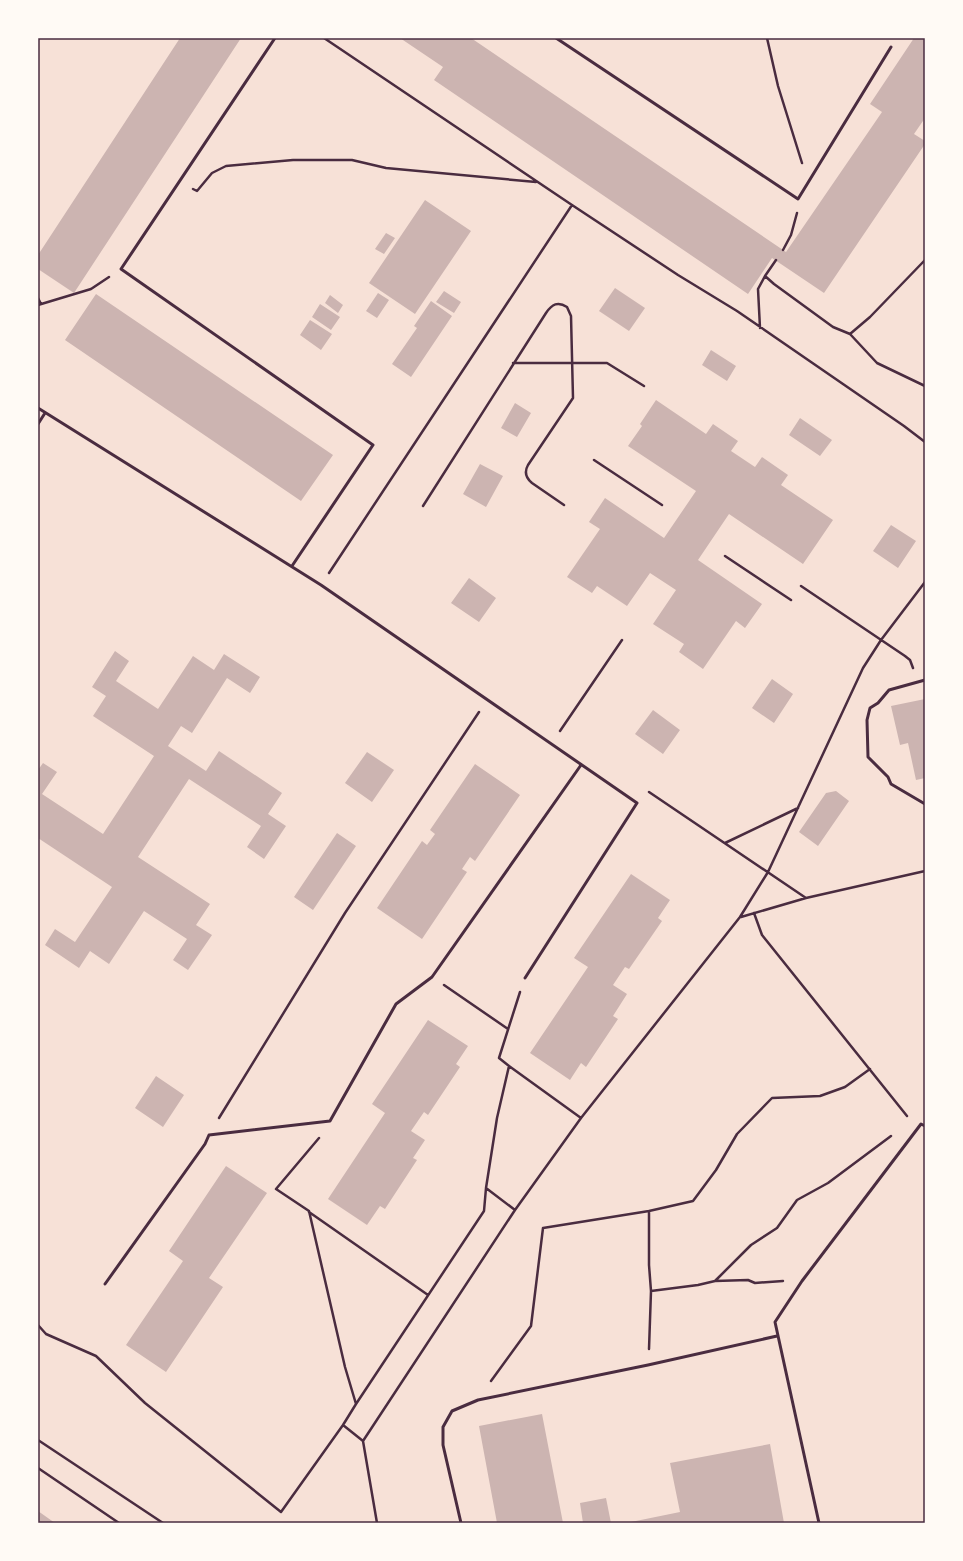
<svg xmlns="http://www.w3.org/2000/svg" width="963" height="1561" font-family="Manrope,sans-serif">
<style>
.building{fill:#ccb4b1}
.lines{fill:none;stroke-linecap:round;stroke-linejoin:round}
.path{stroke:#4a2c40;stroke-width:2.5}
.service{stroke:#4a2c40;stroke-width:3}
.neatline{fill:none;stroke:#4a2c40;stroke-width:1.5}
</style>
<rect width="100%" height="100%" fill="#f7e1d7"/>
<path class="building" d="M 180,38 L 241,38 L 74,293 L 38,269 L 38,255 Z
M 400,38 L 471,38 L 786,252 L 882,112 L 870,104 L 914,38 L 925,38 L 925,118 L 914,134 L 925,141 L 925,144 L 824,293 L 772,258 L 748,294 L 434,80 L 443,67 Z
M 425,200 L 471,231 L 415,314 L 369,283 Z
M 386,233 L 395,238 L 384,254 L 375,249 Z
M 615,288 L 645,308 L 629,331 L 599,311 Z
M 444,291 L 461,302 L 454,313 L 436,302 Z
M 378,293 L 389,300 L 377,318 L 366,311 Z
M 96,294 L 333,455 L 301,501 L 65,340 Z
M 330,295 L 343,305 L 338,313 L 325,303 Z
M 431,301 L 452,316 L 411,377 L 392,364 L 417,328 L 414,326 Z
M 320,304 L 340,317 L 331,330 L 312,317 Z
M 310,320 L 332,334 L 321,350 L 300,335 Z
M 711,350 L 736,366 L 727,381 L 702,365 Z
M 656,400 L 706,434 L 713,424 L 738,441 L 731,451 L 755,467 L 762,457 L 788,475 L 781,485 L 833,520 L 803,564 L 729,514 L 698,560 L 762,604 L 745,628 L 736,621 L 703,669 L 679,652 L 684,644 L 653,624 L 676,590 L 650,573 L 627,606 L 597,586 L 592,593 L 567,577 L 600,529 L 589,522 L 605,498 L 664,538 L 696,491 L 628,446 L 642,426 L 640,424 Z
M 515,403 L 531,413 L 517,437 L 501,428 Z
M 800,418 L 832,440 L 820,456 L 789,435 Z
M 480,464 L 503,476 L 486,507 L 463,494 Z
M 891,525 L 916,541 L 898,568 L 873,551 Z
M 469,578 L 496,598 L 479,622 L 451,603 Z
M 115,651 L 129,661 L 116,681 L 158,709 L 193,656 L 214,670 L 224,654 L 260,677 L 250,693 L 227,678 L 192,733 L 181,726 L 168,746 L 206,771 L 219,751 L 282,793 L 268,814 L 286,826 L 264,859 L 247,847 L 261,826 L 189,779 L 138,857 L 210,904 L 196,925 L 212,935 L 188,970 L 173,960 L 187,939 L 144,911 L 109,964 L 90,951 L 79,968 L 45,945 L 55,929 L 75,942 L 112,887 L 38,838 L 38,770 L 43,763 L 57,772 L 42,794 L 103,834 L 154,756 L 93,716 L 106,696 L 92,687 Z
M 772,679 L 793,694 L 774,723 L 752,708 Z
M 925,699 L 925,778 L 916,780 L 908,743 L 900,745 L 891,706 Z
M 653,710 L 680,730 L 663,754 L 635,734 Z
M 367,752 L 394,770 L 372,802 L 345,783 Z
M 475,764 L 520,795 L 475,861 L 470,857 L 462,869 L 467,872 L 422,939 L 377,908 L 422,841 L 427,845 L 435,834 L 430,830 Z
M 836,791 L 849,801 L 818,846 L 799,832 L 826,793 Z
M 337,833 L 356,846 L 313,910 L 294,897 Z
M 631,874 L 670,900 L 658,918 L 662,921 L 629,969 L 625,967 L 613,985 L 627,994 L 613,1016 L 618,1019 L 586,1067 L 581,1063 L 570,1080 L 530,1053 L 588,967 L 574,958 Z
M 428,1020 L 468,1046 L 456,1064 L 460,1067 L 428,1115 L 424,1112 L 411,1131 L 425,1140 L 413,1158 L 417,1160 L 385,1209 L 380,1206 L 367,1225 L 328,1199 L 385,1113 L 372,1104 Z
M 156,1076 L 184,1095 L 163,1127 L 135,1108 Z
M 226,1166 L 267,1193 L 209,1278 L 223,1287 L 166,1372 L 126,1345 L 183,1261 L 169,1251 Z
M 542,1414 L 563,1523 L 497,1523 L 479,1426 Z
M 770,1444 L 784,1523 L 626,1523 L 680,1512 L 670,1463 Z
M 606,1498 L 611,1523 L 583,1523 L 580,1503 Z
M 38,1511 L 55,1523 L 38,1523 Z"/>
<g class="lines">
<path class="path" d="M 324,38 L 572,205 L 678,275 L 737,311 L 904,426 L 925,442
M 767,38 L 778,86 L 802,163
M 193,189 L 197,191 L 212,173 L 226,166 L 293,160 L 352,160 L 386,168 L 536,182
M 783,250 L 791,235 L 797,213
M 776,260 L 765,276 L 774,284 L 833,327 L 850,334 L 877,363 L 925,386
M 38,298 L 41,304
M 38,305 L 91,289 L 109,277
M 760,328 L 758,289 L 765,276
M 850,334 L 870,317 L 925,260
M 513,363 L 607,363 L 644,386
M 594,460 L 662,505
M 423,506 L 546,313 C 552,304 558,301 567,307 L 571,316 L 573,398 L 528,465 C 524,472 526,478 532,483 L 564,505
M 725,556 L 791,600
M 329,573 L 572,205
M 801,586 L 905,656 L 910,660 L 913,668
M 560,731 L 622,640
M 649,792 L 806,898
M 725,843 L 798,808
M 754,913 L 762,935 L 907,1116
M 741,917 L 806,898 L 925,871
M 444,985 L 508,1029
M 509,1066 L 581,1118
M 219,1118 L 345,913 L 479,712
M 319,1138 L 276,1189 L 309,1211 L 345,1367 L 356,1404 L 343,1425 L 363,1441
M 515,1210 L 486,1188 L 497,1118 L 509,1066 L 499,1058 L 520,992
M 309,1212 L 428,1295
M 715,1281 L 751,1245 L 777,1228 L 797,1200 L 828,1183 L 891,1136
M 651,1291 L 698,1285 L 715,1281 L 748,1280 L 755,1283 L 783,1281
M 38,1325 L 46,1334 L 96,1356 L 145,1403 L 281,1512 L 343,1425
M 649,1349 L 651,1291 L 649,1265 L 649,1211 L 693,1201 L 716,1170 L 737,1134 L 772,1098 L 820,1096 L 845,1087 L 870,1069
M 491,1381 L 531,1326 L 543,1228 L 649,1211
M 356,1404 L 484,1211 L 486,1188
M 38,1440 L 163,1523
M 38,1468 L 119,1523
M 377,1523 L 363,1441 L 515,1210 L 581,1118 L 740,917 L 768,872 L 863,668 L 881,640 L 925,582"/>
<path class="service" d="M 275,38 L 121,269 L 373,445 L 292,566
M 556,38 L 798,199 L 891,47
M 38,408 L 321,585 L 637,803 L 525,978
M 38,424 L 45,413
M 925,680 L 889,690 L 878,703 L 870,708 L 867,720 L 868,757 L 888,777 L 891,784 L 925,804
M 105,1284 L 205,1144 L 209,1135 L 330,1121 L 396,1004 L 432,977 L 581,765
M 461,1523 L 443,1445 L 443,1427 L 452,1411 L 478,1400 L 648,1365 L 777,1336
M 819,1523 L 775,1322 L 802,1281 L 921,1124 L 925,1126"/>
</g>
<rect width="963" height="1561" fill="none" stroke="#fffaf5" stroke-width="78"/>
<rect x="39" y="39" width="885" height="1483" class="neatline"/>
</svg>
